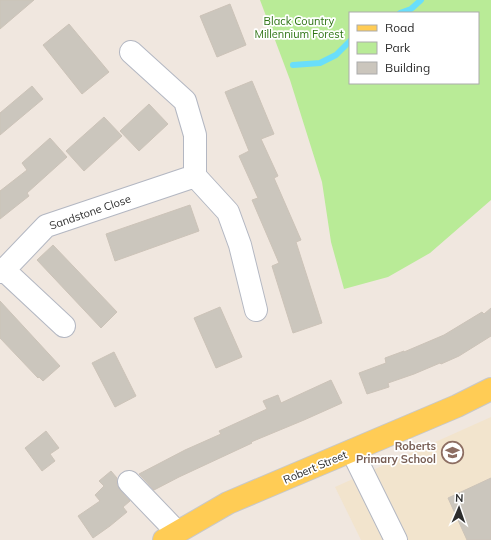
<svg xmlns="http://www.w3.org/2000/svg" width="491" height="540" font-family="Mulish,sans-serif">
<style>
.education{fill:#f2e4cd}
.green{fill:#b9eb97;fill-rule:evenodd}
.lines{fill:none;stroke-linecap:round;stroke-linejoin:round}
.stream{stroke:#69defb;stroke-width:6}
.building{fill:#cbc6bd;stroke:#ccc3b8}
.minor-casing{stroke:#b3b7c2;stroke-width:24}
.major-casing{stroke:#c8c8c8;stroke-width:24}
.minor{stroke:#fff;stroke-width:22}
.major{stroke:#fc5;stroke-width:22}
.labels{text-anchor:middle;stroke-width:3.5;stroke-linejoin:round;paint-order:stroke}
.park-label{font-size:11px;fill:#2e7414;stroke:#fff}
.street-label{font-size:11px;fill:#2d2d2d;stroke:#fff}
.education-label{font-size:11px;font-weight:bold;fill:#785e54;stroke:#fff;text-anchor:end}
</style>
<rect width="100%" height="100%" fill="#f0e7df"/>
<path class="education" d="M 491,417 L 491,540 L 361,540 L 335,487 Z"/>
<path class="green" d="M 260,0 L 491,0 L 491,200 L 430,253 L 388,277 L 344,289 L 331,242 L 322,182 L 290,80 ZM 350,13 L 478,13 L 478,83 L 350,83 Z"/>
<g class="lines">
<path class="stream" d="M 400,13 L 411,9 L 421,0
M 293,65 L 320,63 L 336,55 L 350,41"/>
</g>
<path class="building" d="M 0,0 L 34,0 L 0,29 Z
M 230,4 L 246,45 L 217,57 L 200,16 Z
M 69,24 L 109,72 L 82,94 L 43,45 Z
M 252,81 L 274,134 L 261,139 L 278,176 L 274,178 L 301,240 L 296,242 L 322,323 L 293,333 L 272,266 L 279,263 L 252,200 L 258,198 L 239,156 L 249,151 L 225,92 Z
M 32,86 L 43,99 L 0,135 L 0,113 Z
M 149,104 L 168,124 L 139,151 L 120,131 Z
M 104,117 L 122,136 L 84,171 L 66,151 Z
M 50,138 L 67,157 L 27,193 L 29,196 L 0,219 L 0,191 L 27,170 L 22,163 Z
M 190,205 L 199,231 L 115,261 L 106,234 Z
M 53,245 L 117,312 L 101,328 L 37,260 Z
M 0,301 L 60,366 L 43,381 L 39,377 L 38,378 L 0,338 Z
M 220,307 L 242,357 L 216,368 L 194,318 Z
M 491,308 L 491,336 L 459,356 L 441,364 L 440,363 L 414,374 L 388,383 L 389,387 L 367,394 L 359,373 L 386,363 L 385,358 L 404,351 L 404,352 L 444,335 L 482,312 L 484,314 Z
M 114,352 L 136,396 L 115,407 L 92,363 Z
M 331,380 L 342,403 L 304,420 L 251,442 L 252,443 L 179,477 L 154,490 L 139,474 L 185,450 L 221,434 L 219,431 L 267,409 L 263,401 L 278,395 L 281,403 Z
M 46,431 L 59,448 L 50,454 L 55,461 L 42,471 L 25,448 Z
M 111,471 L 117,478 L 117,485 L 120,490 L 130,501 L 123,507 L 127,512 L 110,526 L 93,538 L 78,516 L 100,501 L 95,495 L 104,486 L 99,481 Z
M 491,478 L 491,540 L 467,540 L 448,498 Z"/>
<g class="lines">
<defs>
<path id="minor" d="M 195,176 L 228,212 L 240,245 L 256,310
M 4,270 L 64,326
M 0,272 L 4,270 L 46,226 L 195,176 L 195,135 L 185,101 L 131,52
M 352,451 L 396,540
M 129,482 L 177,532"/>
<path id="major" d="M 164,540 L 228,503 L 457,406 L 491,389"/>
</defs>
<use href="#minor" class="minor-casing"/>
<use href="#major" class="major-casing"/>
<use href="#minor" class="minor"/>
<use href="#major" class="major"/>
</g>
<defs>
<symbol id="school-ring" viewBox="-11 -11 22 22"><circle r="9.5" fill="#fff" stroke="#8d6e63" stroke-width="1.5"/><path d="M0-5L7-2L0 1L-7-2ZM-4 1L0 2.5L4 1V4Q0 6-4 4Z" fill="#8d6e63"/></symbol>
</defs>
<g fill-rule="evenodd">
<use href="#school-ring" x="440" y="440" width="25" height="25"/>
</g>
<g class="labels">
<g class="park-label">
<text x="299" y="25">Black Country<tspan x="299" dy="13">Millennium Forest</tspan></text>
</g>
<g class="street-label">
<text transform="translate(90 212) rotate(-19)" y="4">Sandstone Close</text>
<text transform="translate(315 467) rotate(-23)" y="4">Robert Street</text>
</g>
<g class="education-label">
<text x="436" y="450">Roberts<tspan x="436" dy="13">Primary School</tspan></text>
</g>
</g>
<rect x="349" y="12" width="130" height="72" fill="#ffffff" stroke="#ababab"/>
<rect x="357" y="25" width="20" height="6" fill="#ffcc55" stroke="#ababab"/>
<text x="385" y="32" font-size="12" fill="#2d2d2d">Road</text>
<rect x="357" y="42" width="20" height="12" fill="#b9eb97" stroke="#ababab"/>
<text x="385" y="52" font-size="12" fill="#2d2d2d">Park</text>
<rect x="357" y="62" width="20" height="12" fill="#cbc6bd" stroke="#ababab"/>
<text x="385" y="72" font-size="12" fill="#2d2d2d">Building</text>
<g transform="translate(459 508) rotate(2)" stroke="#ffffff" stroke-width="3" paint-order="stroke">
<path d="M0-3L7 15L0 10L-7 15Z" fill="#2d2d2d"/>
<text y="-6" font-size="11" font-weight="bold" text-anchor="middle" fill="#2d2d2d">N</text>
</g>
</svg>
